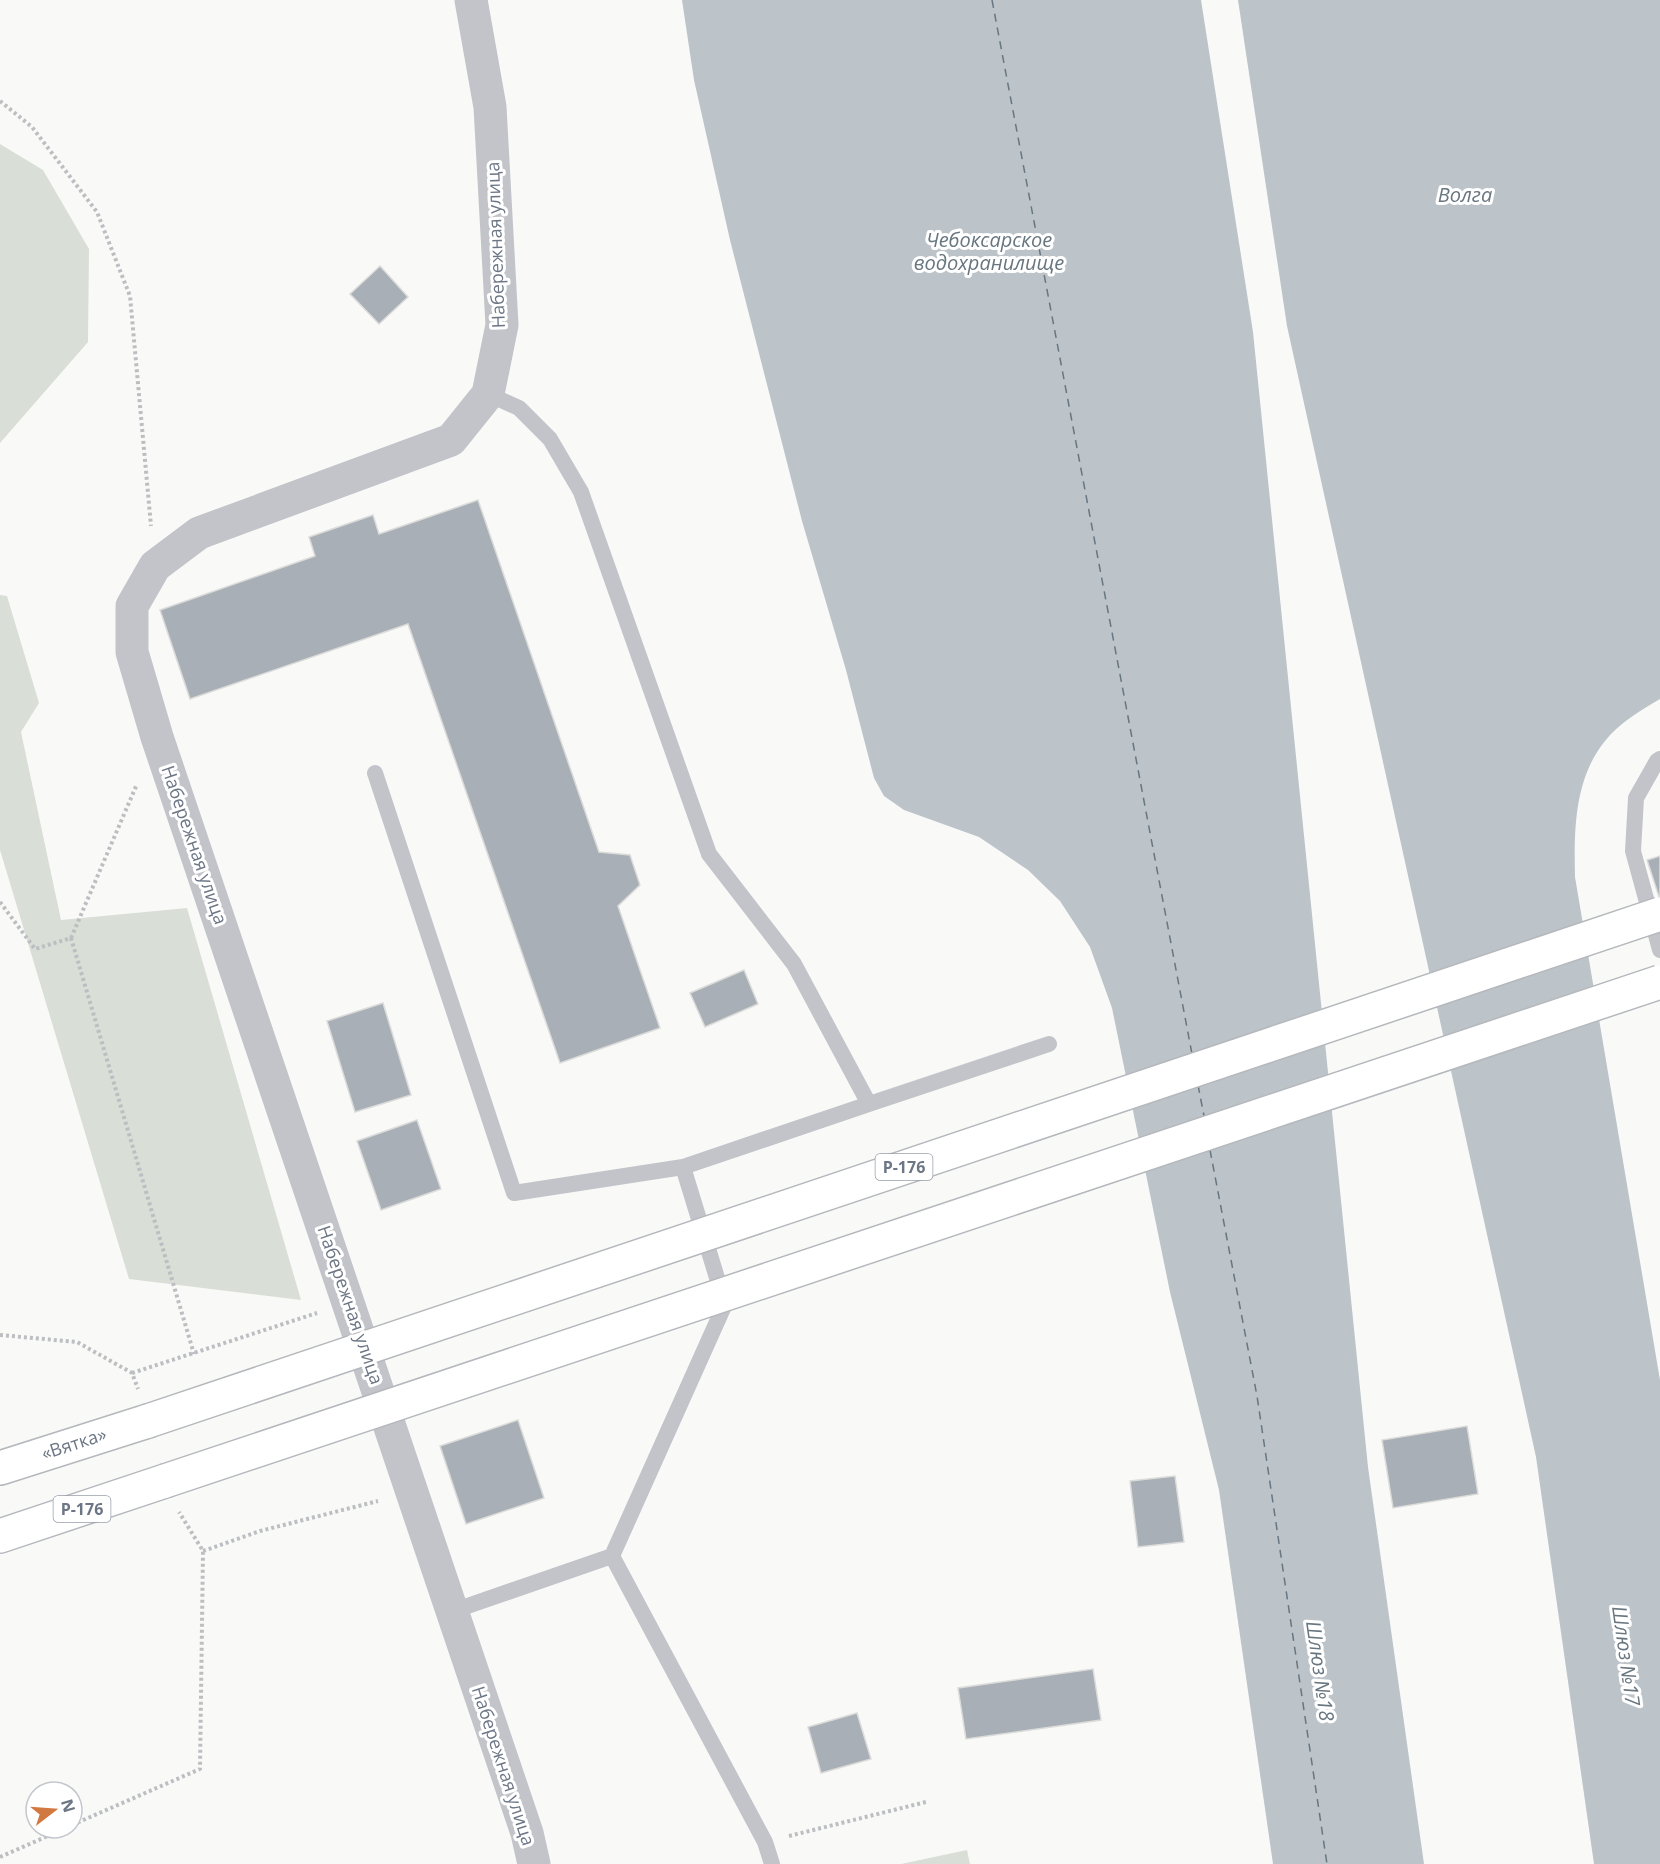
<svg xmlns="http://www.w3.org/2000/svg" width="1660" height="1864" font-family="'Open Sans',sans-serif">
<style>
.green{fill:#d9ded7}
.water{fill:#bcc3c9}
.lines{fill:none;stroke-linecap:round;stroke-linejoin:round}
.ferry{stroke:#687680;stroke-width:1.5;stroke-dasharray:8 6;stroke-linecap:butt}
.building{fill:#a9afb6;stroke:#dbdcda;stroke-width:1.5}
.trunk-casing{stroke:#b5b8bc;stroke-width:36}
.path{stroke:#bcbec1;stroke-width:4;stroke-dasharray:3 3;stroke-linecap:butt}
.service{stroke:#c2c4c9;stroke-width:16}
.minor{stroke:#c2c4c9;stroke-width:33}
.trunk{stroke:#fff;stroke-width:33}
.trunk-bridge-casing{stroke:#b5b8bc;stroke-width:36;stroke-linecap:butt}
.trunk-bridge{stroke:#fff;stroke-width:33}
.labels{text-anchor:middle;stroke-width:6;stroke-linejoin:round;paint-order:stroke}
.shield{fill:#fff;stroke:#989faa;stroke-width:1.5}
.shield-label{font-size:16px;font-weight:bold;fill:#6c7685}
.street-label{font-size:18px;fill:#6c7685;stroke:#fff}
.water-label{font-size:20px;font-style:italic;fill:#687680;stroke:#fff}
</style>
<rect width="100%" height="100%" fill="#f9faf8"/>
<path class="green" d="M 0,144 L 43,170 L 89,249 L 88,342 L 0,443 Z
M 0,595 L 7,596 L 39,703 L 21,732 L 61,920 L 187,908 L 301,1300 L 129,1279 L 0,850 Z
M 967,1850 L 970,1864 L 901,1864 Z"/>
<path class="water" d="M 682,0 L 1201,0 L 1253,332 L 1368,1467 L 1424,1864 L 1273,1864 L 1219,1490 L 1170,1292 L 1112,1008 L 1090,947 L 1060,901 L 1028,870 L 979,837 L 904,810 L 884,796 L 874,778 L 846,670 L 802,521 L 730,240 L 694,80 Z
M 1238,0 L 1660,0 L 1660,699 C 1641,710 1619,723 1605,741 C 1574,779 1574,831 1575,877 L 1660,1380 L 1660,1864 L 1594,1864 L 1536,1457 L 1287,326 Z"/>
<g class="lines">
<path class="ferry" d="M 992,0 L 1192,1054
M 1198,1085 L 1204,1116
M 1210,1150 L 1257,1396 L 1327,1864"/>
</g>
<path class="building" d="M 380,266 L 408,297 L 379,324 L 350,294 Z
M 478,500 L 599,852 L 630,855 L 640,885 L 618,906 L 660,1028 L 560,1063 L 408,624 L 190,699 L 160,610 L 315,556 L 309,537 L 373,515 L 379,534 Z
M 1660,856 L 1660,900 L 1647,860 Z
M 744,970 L 758,1004 L 705,1027 L 690,993 Z
M 383,1003 L 411,1095 L 355,1112 L 327,1021 Z
M 417,1120 L 441,1189 L 381,1210 L 357,1141 Z
M 518,1420 L 544,1498 L 466,1524 L 440,1446 Z
M 1467,1426 L 1478,1494 L 1393,1508 L 1382,1440 Z
M 1175,1476 L 1184,1542 L 1138,1547 L 1130,1481 Z
M 1093,1669 L 1101,1720 L 966,1739 L 958,1688 Z
M 857,1713 L 871,1759 L 821,1773 L 808,1727 Z"/>
<g class="lines">
<defs>
<path id="trunk" d="M 0,1468 L 148,1421
M 0,1536 L 165,1481"/>
</defs>
<use href="#trunk" class="trunk-casing"/>
<path class="path" d="M 0,101 L 32,127 L 97,212 L 130,296 L 151,526
M 0,902 L 35,949 L 71,938 L 194,1354
M 71,938 L 137,784
M 0,1335 L 77,1342 L 132,1373 L 138,1389
M 132,1373 L 317,1313
M 203,1551 L 260,1531 L 378,1501
M 72,1825 L 200,1769 L 203,1551 L 179,1512
M 789,1836 L 926,1802
M 0,1857 L 66,1828"/>
<path class="service" d="M 488,394 L 519,408 L 550,439 L 581,492 L 709,854 L 794,964 L 869,1104 L 1049,1044
M 1660,759 L 1657,761 L 1636,798 L 1633,851 L 1660,950
M 375,773 L 514,1193 L 683,1167 L 725,1304 L 612,1556 L 765,1842 L 772,1864
M 683,1167 L 869,1104
M 453,1611 L 612,1556"/>
<path class="minor" d="M 471,0 L 490,107 L 502,325 L 488,394 L 451,440 L 199,533 L 155,566 L 132,606 L 132,652 L 157,737 L 527,1833 L 534,1864"/>
<use href="#trunk" class="trunk"/>
<defs>
<path id="trunk-bridge" d="M 148,1421 L 1660,914
M 165,1481 L 1660,982"/>
</defs>
<use href="#trunk-bridge" class="trunk-bridge-casing"/>
<use href="#trunk-bridge" class="trunk-bridge"/>
</g>
<g class="labels">
<g class="shield">
<rect x="875.5" y="1154" width="57" height="26" rx="4.5"/>
<rect x="53.5" y="1496" width="57" height="26" rx="4.5"/>
</g>
<g class="shield-label">
<text x="904" y="1173">Р-176</text>
<text x="82" y="1515">Р-176</text>
</g>
<g class="street-label">
<text transform="translate(496 245) rotate(-92)" y="6">Набережная улица</text>
<text transform="translate(194 845) rotate(71)" y="6">Набережная улица</text>
<text transform="translate(350 1305) rotate(71)" y="6">Набережная улица</text>
<text transform="translate(74 1444) rotate(-18)" y="6">«Вятка»</text>
<text transform="translate(503 1766) rotate(72)" y="6">Набережная улица</text>
</g>
<g class="water-label">
<text x="1465" y="202">Волга</text>
<text x="989" y="247">Чебоксарское<tspan x="989" dy="23">водохранилище</tspan></text>
<text transform="translate(1626 1656) rotate(82)" y="7">Шлюз №17</text>
<text transform="translate(1320 1671) rotate(82)" y="7">Шлюз №18</text>
</g>
</g>
<g transform="translate(54 1810) rotate(73)"><circle r="28" fill="#ffffff" stroke="#c4c8ce" stroke-width="1.5"/>
<path d="M0-4.5L10 22L0 15L-10 22Z" fill="#d17940"/>
<text y="-9" font-size="16" font-weight="bold" text-anchor="middle" fill="#6c7685">N</text>
</g>
</svg>
